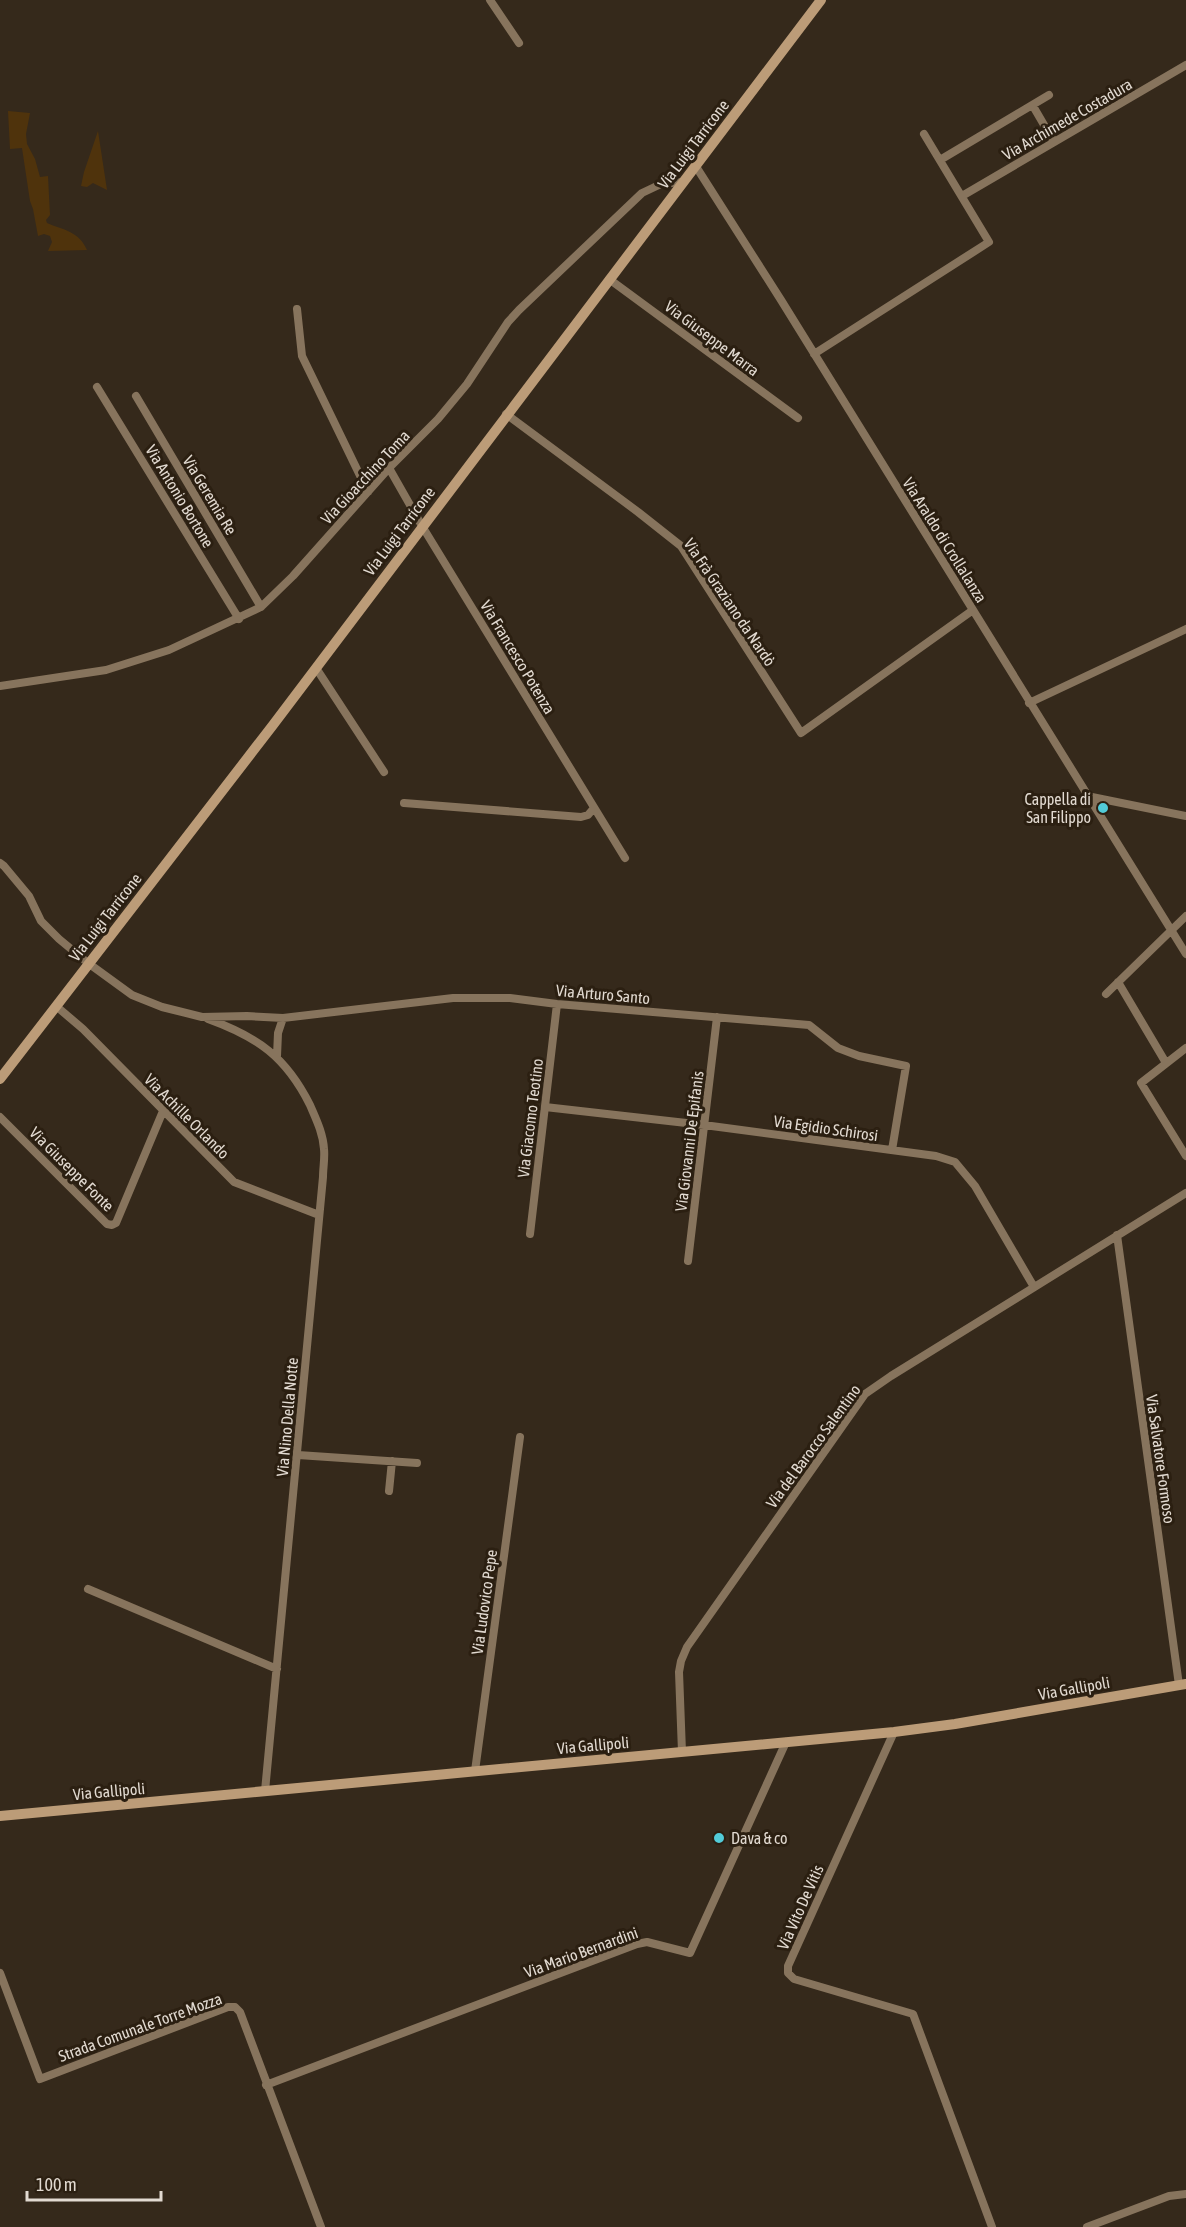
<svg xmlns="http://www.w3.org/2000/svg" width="1186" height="2227" font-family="'Asap Condensed',sans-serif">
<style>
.green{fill:#4f330c}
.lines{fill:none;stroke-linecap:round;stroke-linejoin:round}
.street{stroke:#87745d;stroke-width:8}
.secondary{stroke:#bc9c78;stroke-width:10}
.poi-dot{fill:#52cbd8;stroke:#2b1f11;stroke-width:2}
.labels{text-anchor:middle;stroke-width:6;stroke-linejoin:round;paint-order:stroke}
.street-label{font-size:16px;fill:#e2dad1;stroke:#2b1f11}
.poi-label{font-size:16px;fill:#e2dad1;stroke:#2b1f11;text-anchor:end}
</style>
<rect width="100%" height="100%" fill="#35291b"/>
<path class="green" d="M 8,111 L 30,113 L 26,134 L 27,144 L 35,159 L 40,177 L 48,176 L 50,215 L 46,220 L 47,223 C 63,230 79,231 87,250 L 48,251 L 52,242 L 50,236 L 44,234 L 38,236 L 33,209 L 30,201 L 22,148 L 10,149 Z
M 98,131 L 107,190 L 93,183 L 87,187 L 81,186 L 84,172 Z"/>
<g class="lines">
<path class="street" d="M 490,0 L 519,43
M 1033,106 L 1054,142
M 940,160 L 1049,95
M 695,165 L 781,300 L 1186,954
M 962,196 L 1186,65
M 609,279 L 798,418
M 297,309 L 302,356 L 368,492
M 814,354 L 989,242 L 924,134
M 97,387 L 239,619
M 136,396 L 261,607
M 506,414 L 638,512 L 681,546 L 801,733 L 973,610
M 389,468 L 422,526 L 625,858
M 316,668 L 384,772
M 0,686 L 106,670 L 169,650 L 261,607 L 293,576 L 389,468 L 438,419 L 467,384 L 508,322 L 519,310 L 642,193 L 661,184 L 682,182
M 1029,703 L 1186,629
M 1087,796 L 1186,816
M 404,803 L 581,817 L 588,815 L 594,808
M 0,863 L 4,866 L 29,896 L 41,921 L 59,939 L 88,963 L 132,995 L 162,1007 L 202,1017 L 247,1016 L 283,1018 L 453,998 L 510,998 L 557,1004 L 809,1025 L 838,1048 L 859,1056 L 906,1066 L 892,1150
M 1118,982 L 1166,1063
M 1106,994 L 1186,916
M 56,1006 L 83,1029 L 234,1182 L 319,1215
M 208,1019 C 258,1037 286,1057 310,1105 C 316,1119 323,1133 324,1149 C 325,1158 323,1168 323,1177 L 265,1791
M 1186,1048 L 1141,1083 L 1186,1156
M 277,1056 L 278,1033 L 283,1018
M 545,1107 L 704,1125 L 936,1156 L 955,1162 L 975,1186 L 1034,1287
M 0,1117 L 107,1224 L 112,1225 L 116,1223 L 163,1111
M 530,1234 L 557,1004
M 1117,1235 L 1179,1685
M 688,1261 L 717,1017
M 298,1455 L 417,1463
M 389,1491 L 392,1461
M 88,1589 L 277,1669
M 894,1732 L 788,1966 L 788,1973 L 794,1979 L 913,2014 L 992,2227
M 682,1752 L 679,1672 L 681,1661 L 687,1647 L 865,1394 L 891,1376 L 1186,1193
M 475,1771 L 520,1437
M 0,1973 L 40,2079 L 228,2007 L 235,2007 L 240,2012 L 321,2227
M 266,2085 L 637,1944 L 647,1942 L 690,1953 L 786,1742
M 1087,2227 L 1169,2196 L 1186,2194"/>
<path class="secondary" d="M 0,1079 L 273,725 L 821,0
M 0,1816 L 894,1732 L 955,1724 L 1186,1684"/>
</g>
<g class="poi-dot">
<circle cx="1103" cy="808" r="6"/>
<circle cx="719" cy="1838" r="6"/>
</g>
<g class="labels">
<g class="street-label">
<text transform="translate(1067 119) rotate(-30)" y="6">Via Archimede Costadura</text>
<text transform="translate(693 144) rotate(-53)" y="6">Via Luigi Tarricone</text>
<text transform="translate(712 338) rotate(37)" y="6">Via Giuseppe Marra</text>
<text transform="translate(365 477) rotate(-47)" y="6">Via Gioacchino Toma</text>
<text transform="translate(210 495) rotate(59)" y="6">Via Geremia Re</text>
<text transform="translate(180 496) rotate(59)" y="6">Via Antonio Bortone</text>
<text transform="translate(399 531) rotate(-53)" y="6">Via Luigi Tarricone</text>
<text transform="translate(945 540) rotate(58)" y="6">Via Araldo di Crollalanza</text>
<text transform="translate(730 602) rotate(56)" y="6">Via Frà Graziano da Nardò</text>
<text transform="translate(518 657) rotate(59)" y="6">Via Francesco Potenza</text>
<text transform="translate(105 917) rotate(-52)" y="6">Via Luigi Tarricone</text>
<text transform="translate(603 994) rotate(5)" y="6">Via Arturo Santo</text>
<text transform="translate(187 1116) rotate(45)" y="6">Via Achille Orlando</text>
<text transform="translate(530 1118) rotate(-83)" y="6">Via Giacomo Teotino</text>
<text transform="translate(826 1128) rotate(8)" y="6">Via Egidio Schirosi</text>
<text transform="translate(689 1141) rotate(-83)" y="6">Via Giovanni De Epifanis</text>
<text transform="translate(72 1169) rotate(45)" y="6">Via Giuseppe Fonte</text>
<text transform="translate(287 1417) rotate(-85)" y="6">Via Nino Della Notte</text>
<text transform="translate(813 1446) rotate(-54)" y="6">Via del Barocco Salentino</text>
<text transform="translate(1161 1459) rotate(82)" y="6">Via Salvatore Formoso</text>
<text transform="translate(484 1602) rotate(-82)" y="6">Via Ludovico Pepe</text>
<text transform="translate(1074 1688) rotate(-10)" y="6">Via Gallipoli</text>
<text transform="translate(593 1745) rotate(-5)" y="6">Via Gallipoli</text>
<text transform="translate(109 1791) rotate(-5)" y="6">Via Gallipoli</text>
<text transform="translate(800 1907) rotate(-66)" y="6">Via Vito De Vitis</text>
<text transform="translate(581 1952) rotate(-20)" y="6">Via Mario Bernardini</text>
<text transform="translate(140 2027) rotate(-20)" y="6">Strada Comunale Torre Mozza</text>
</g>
<g class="poi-label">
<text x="1091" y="805">Cappella di<tspan x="1091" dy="18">San Filippo</tspan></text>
<text x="731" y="1844" text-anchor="start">Dava &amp; co</text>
</g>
</g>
<path d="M27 2191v9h134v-9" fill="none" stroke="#e2dad1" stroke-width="3"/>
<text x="36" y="2191" font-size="18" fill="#e2dad1" stroke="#2b1f11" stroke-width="4.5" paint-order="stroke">100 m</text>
</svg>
